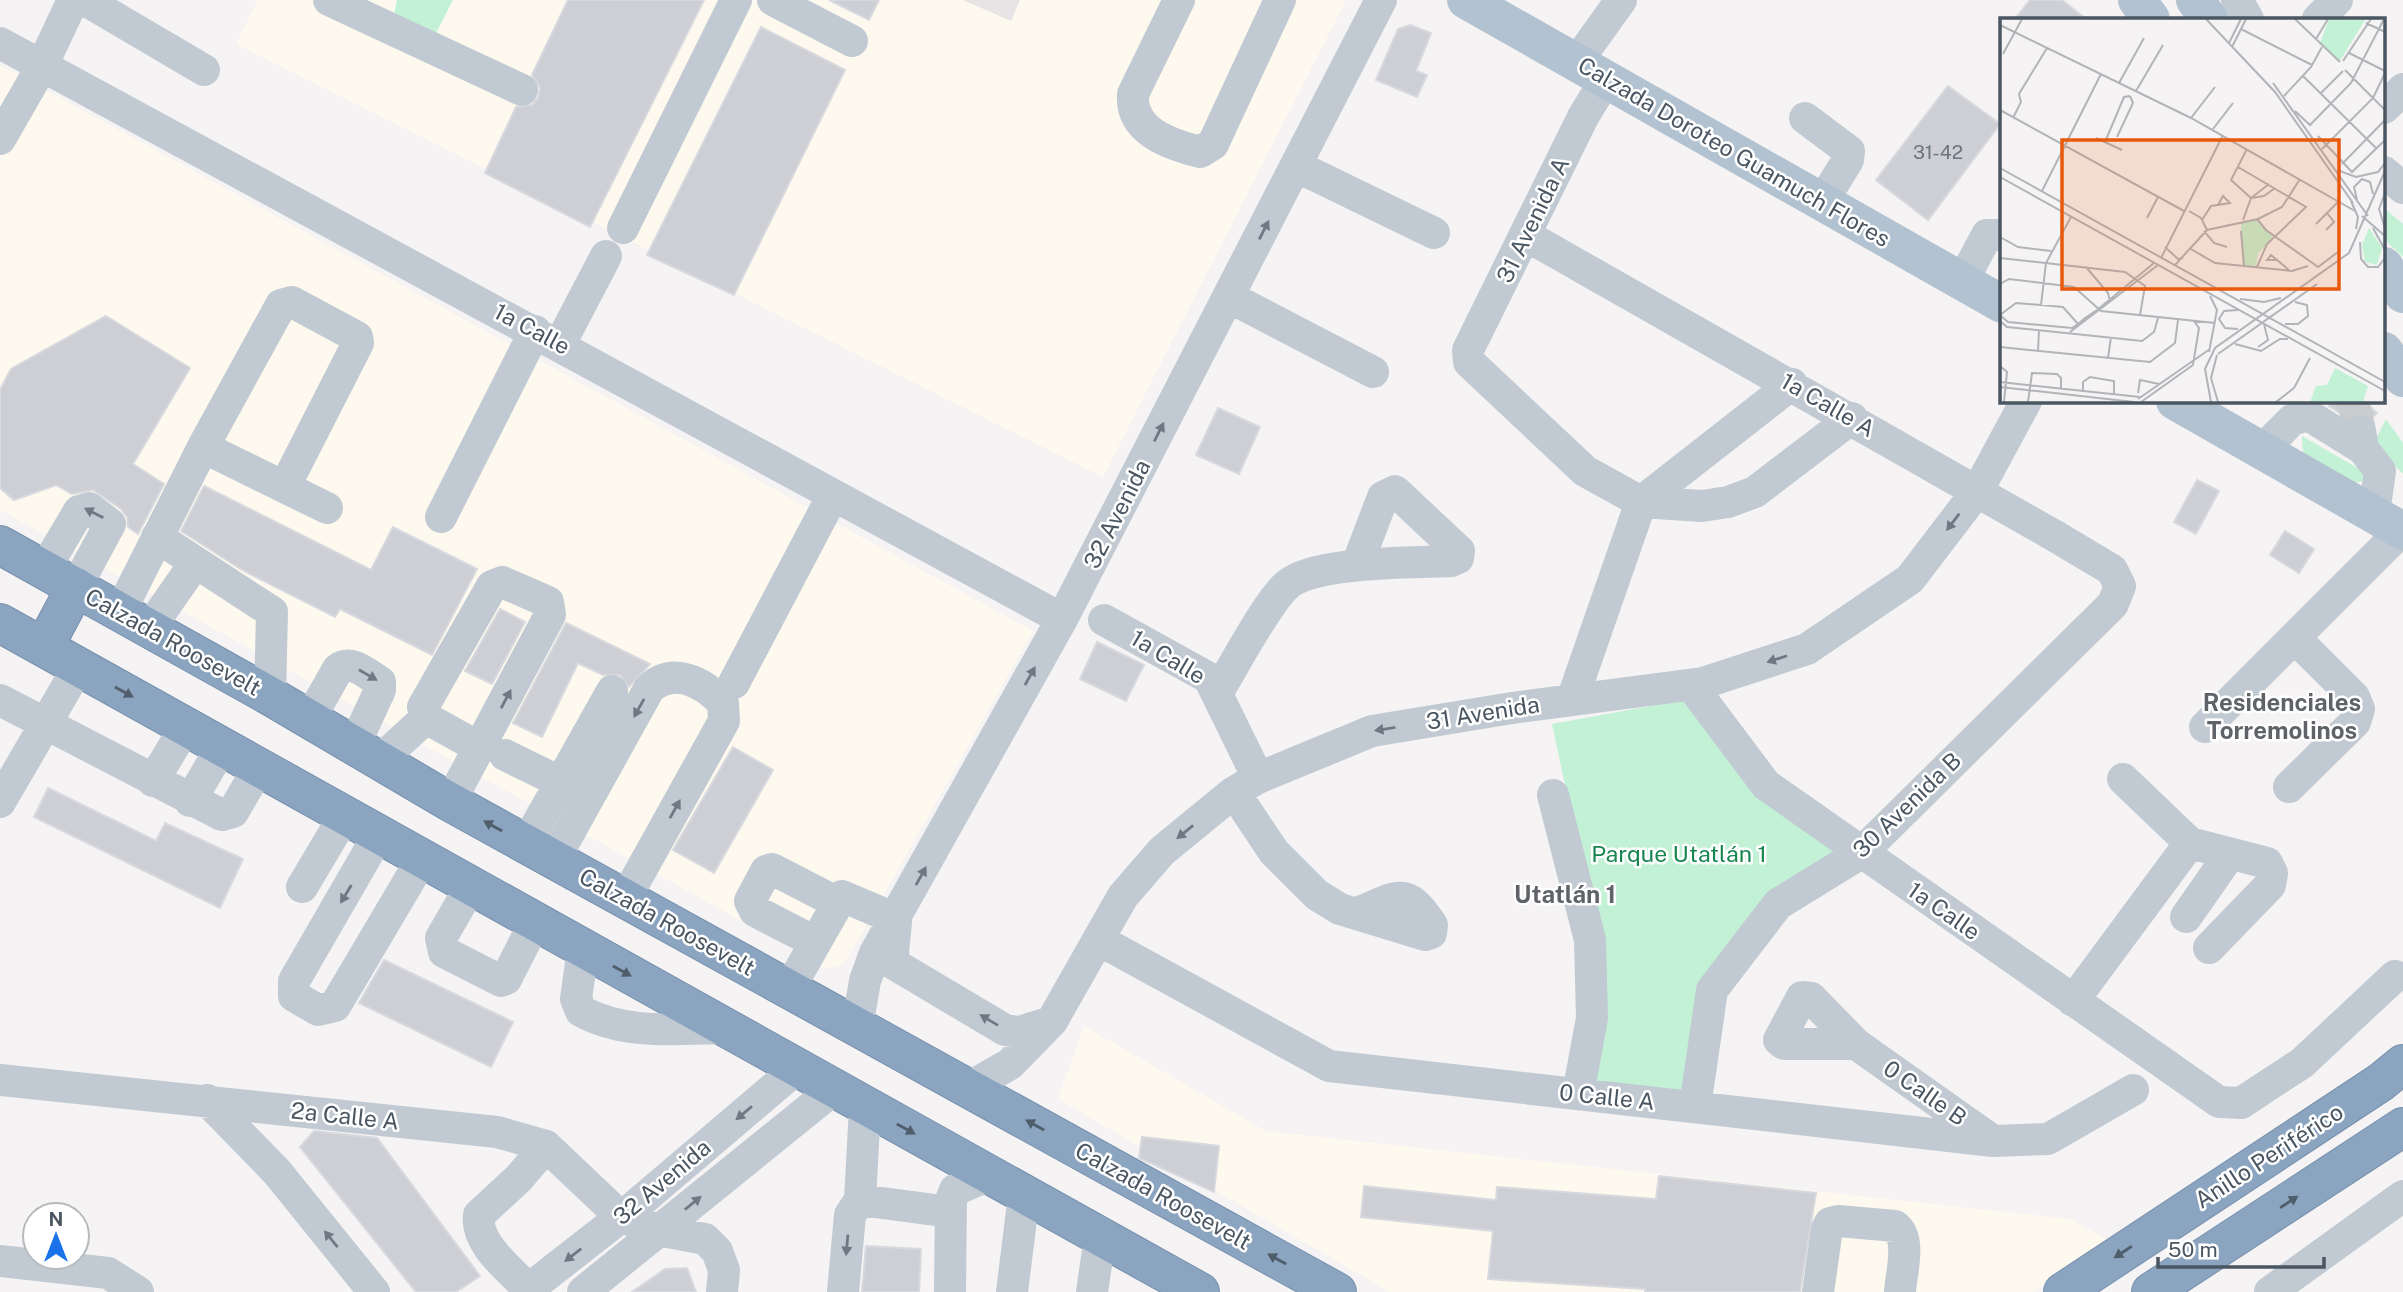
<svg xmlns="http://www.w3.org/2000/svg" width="2403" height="1292" font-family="'Public Sans',sans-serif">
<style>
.commercial{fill:#fdf9ef}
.education{fill:#e6e4e5}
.green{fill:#c3f1d5}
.building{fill:#cdcfd5;stroke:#d7d9de;stroke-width:2}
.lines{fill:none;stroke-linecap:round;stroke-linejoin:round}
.minor-tunnel{stroke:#caccce;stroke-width:32;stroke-dasharray:32 16;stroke-linecap:butt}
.highway-casing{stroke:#7690ad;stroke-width:40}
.minor{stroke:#c1cad2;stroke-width:32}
.major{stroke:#b3c2d1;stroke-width:38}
.highway{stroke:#8ba5c1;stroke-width:38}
.oneway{fill:#6e7983}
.oneway2{fill:#505e6b}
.labels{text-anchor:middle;stroke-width:5;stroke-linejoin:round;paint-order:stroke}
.number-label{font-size:19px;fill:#6b747e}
.street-label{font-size:23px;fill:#4a5661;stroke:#fff}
.park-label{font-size:23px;fill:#17864f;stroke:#fff}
.neighbourhood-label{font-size:24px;font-weight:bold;fill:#5f6368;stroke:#fff}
.inset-road{fill:none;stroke:#b1b4b9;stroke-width:2}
.view{fill:#e8590c;fill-opacity:0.15;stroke:#e8590c;stroke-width:3.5}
.inset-edge{fill:none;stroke:#4a5661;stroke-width:3.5}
</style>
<rect width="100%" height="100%" fill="#f5f3f3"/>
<path class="commercial" d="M 258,0 L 1346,0 L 1103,477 L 236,44 Z
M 0,65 L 1033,631 L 845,963 L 828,969 L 0,510 Z
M 1084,1026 L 1266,1131 L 2071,1219 L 2111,1242 L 2032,1292 L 1390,1292 L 1058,1099 Z"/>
<path class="education" d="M 963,0 L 1020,0 L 1011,21 Z"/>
<path class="green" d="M 397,0 L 453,0 L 431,43 L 393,19 Z
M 2384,208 L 2403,224 L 2403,257 L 2384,239 Z
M 2386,419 L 2403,443 L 2403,474 L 2374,443 Z
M 2302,436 L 2373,477 C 2354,489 2327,479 2310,463 C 2302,457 2302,446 2302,436 Z
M 1683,700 L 1839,850 L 1701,985 L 1687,1101 L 1574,1086 L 1588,893 L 1552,724 Z"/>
<path class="building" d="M 568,0 L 704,0 L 590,227 L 485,173 L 516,107 L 532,105 L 538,98 L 540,88 L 532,75 Z
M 829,0 L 879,0 L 869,20 Z
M 2030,0 L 2062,0 L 2086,19 L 2015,19 Z
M 1410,25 L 1431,33 L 1416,71 L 1427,75 L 1417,97 L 1376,80 L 1398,29 Z
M 761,27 L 845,70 L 734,295 L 647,255 Z
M 1948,86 L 2000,124 L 1928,220 L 1876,180 Z
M 106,316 L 190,368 L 133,464 L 164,484 L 138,534 L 128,527 L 127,517 L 121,509 L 93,490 L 72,494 L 56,485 L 14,500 L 0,488 L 0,390 L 11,369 Z
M 2334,401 L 2363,401 L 2377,413 L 2372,418 L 2358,413 L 2348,418 L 2329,406 Z
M 1218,408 L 1260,427 L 1239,474 L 1196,455 Z
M 2197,480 L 2219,491 L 2196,534 L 2174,522 Z
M 204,486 L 371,570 L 393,527 L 477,569 L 432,655 L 340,609 L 335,617 L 242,570 L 181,531 Z
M 2285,531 L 2314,549 L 2299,573 L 2270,555 Z
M 500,609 L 525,622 L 492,684 L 465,671 Z
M 566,623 L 650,664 L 629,687 L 620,675 L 603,675 L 578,663 L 542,737 L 513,723 Z
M 1097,642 L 1144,665 L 1126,701 L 1080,679 Z
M 733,747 L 773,770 L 714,873 L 673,850 Z
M 48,788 L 156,841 L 165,823 L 243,859 L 220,908 L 34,817 Z
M 384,960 L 513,1022 L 491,1067 L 359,1003 Z
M 314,1131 L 377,1138 L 480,1276 L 456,1292 L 416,1292 L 300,1147 Z
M 1142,1137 L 1219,1146 L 1214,1192 L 1139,1158 Z
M 1659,1176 L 1816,1193 L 1800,1292 L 1645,1292 L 1645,1289 L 1488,1279 L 1493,1231 L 1361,1217 L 1364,1186 L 1496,1200 L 1497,1187 L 1656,1199 Z
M 866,1246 L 921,1249 L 919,1292 L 862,1292 Z
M 687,1268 L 696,1292 L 632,1292 L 665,1269 Z"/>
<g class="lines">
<path class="minor-tunnel" d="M 2353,401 L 2360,431"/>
<defs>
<path id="highway" d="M 0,545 L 270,696 L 450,802 L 1337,1292
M 0,623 L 1200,1292
M 44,647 L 76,587
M 2063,1292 L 2381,1082 L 2403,1064
M 2151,1292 L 2403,1127"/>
</defs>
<use href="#highway" class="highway-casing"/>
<path class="minor" d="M 85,0 L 204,70
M 329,0 L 522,90
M 773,0 L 852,41
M 1179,0 L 1133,94 C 1130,131 1169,144 1200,152 L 1213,144 L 1280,0
M 2237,0 L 2248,19
M 2318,19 L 2337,0
M 0,43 L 1062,619
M 1576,63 L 1621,0
M 1606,79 L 1583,117 L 1468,350 L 1469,362 L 1585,471 L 1641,502 L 1702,506 L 1728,502 L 1755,492 L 1852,418
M 2384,108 L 2403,89
M 1805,118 L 1849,151 L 1848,160 L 1822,202
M 0,139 L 42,66 L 73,0
M 1296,166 L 1434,233
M 2384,172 L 2403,188
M 623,228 L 736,0
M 1527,236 L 2055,536 L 2112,570 L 2120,586 L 2113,604 L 1861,853 L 1778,904 L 1712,990 L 1695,1107
M 1962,282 L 1987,235 L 2002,235
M 1229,297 L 1373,372
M 560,344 L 606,256
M 2360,431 L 2363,449 L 2380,471 L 2374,513
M 204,445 L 281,305 L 292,302 L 357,337 L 358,343 L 285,486
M 2262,450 L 2292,420 L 2308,415 L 2363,449
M 441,517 L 535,331
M 157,537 L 272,612 L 270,696
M 44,570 L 79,511 L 89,508 L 110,524 L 76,587
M 120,612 L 204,445 L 219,455 L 327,508
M 1104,620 L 1209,678 L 1258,778
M 149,629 L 195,563
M 734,683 L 833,495
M 1691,685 L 1766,785 L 2219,1102 L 2241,1103 L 2302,1063 L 2395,976
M 1217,693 C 1233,668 1267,602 1287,585 C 1314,561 1414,563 1451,561 L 1458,558 L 1459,551 L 1395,491 L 1383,497 L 1357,565
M 0,700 L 222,815 L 233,812 L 259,767
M 1572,700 L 1641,502 L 1792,384
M 309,720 L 338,669 C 352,659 367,674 380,682 L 380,690 L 354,746
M 2205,727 L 2402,530
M 505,755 L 560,782
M 379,761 L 426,718
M 153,781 L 186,726
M 2289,787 L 2355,722 L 2359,709 L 2354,697 L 2296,639
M 1234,792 L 1274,852 L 1317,895 L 1340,909 L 1425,935 L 1431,933 L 1432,925 C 1405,884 1398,897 1357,913
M 1553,795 L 1590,940 L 1592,1018 L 1578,1094
M 190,801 L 222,747
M 0,802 L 79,666
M 450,802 L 550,615 L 548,602 L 502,582 L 492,586 L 423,707 L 426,718 L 480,748
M 379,834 L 294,981 L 294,996 L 318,1010 L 335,1006 L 422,859
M 2190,843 L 2267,863 L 2272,873 L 2270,885 L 2209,948
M 526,844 L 612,691
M 554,860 L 649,689 C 673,666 703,682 723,703 L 724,721 L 625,899
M 471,886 L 441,938 L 444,952 L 501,981 L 506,979 L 535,922
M 302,887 L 345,815
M 2186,917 L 2230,854
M 1099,940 L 1329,1066 L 1993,1141 L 2048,1139 L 2133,1090
M 815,942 L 755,911 L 750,901 L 766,871 L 772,869 L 836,902
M 583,949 L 576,999 L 581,1011 C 624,1035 676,1029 724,1028
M 789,989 L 842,896 L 896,919 C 896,935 891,949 894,964 L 1005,1030 L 1019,1032 L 1051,1022
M 2073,1001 L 2190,843 L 2123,779
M 857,1027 L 865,981 L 875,953 L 1062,619 L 1381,0
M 1856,1044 L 1784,1044 L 1779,1040 L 1802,997 L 1811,998 L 1856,1044 L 1989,1138
M 0,1080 L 497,1132 L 546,1146 L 621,1217 L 658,1230 L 705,1239 L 717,1251 L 724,1270 L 722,1292
M 968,1088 L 1010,1064 L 1052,1021 L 1123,896 L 1162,851 L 1234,792 L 1258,778 L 1372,731 L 1512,708 L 1703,683 L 1807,649 L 1910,579 L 1978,490 L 2026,401
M 207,1100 L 277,1172 L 374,1292
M 860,1200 L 950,1212
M 0,1261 L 108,1273 L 138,1292
M 528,1289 C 510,1269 475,1244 479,1215 L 519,1178 L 546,1146
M 525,1292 L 635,1206 L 796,1069
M 583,1292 L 834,1089
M 843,1292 L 850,1215 L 860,1200 L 865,1107
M 950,1292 L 951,1200 L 955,1190 L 989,1175
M 1012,1292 L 1024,1195
M 1092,1292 L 1100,1237
M 1818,1292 L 1827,1229 L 1830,1223 L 1838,1221 L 1895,1226 C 1912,1239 1901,1273 1900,1292
M 2270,1292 L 2403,1196"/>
<path class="major" d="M 1466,0 L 2002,304
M 2137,0 L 2151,19
M 2195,0 L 2209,19
M 2384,266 L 2403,294
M 2384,351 L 2403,378
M 2175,401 L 2403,531"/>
<use href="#highway" class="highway"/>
</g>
<defs><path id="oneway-solid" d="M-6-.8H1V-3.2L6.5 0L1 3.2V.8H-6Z" transform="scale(1.75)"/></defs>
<g class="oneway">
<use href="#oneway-solid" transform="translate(1264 230) rotate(-63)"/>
<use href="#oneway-solid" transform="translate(1159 432) rotate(-63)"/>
<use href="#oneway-solid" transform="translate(94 513) rotate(-153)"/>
<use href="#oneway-solid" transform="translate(1953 522) rotate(127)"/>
<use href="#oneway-solid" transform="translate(1777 659) rotate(162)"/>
<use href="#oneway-solid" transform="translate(368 675) rotate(30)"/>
<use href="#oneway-solid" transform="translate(1030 676) rotate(-61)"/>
<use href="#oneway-solid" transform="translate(506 699) rotate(-62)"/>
<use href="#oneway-solid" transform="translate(639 708) rotate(119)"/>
<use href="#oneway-solid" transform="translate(1385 729) rotate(171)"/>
<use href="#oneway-solid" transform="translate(675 809) rotate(-61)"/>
<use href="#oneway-solid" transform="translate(1185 832) rotate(141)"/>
<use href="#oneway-solid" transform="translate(921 876) rotate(-61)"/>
<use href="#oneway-solid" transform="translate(346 894) rotate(121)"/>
<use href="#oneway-solid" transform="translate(989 1020) rotate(-149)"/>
<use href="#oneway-solid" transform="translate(744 1113) rotate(140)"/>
<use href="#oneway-solid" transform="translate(693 1203) rotate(-39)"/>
<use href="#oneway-solid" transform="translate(331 1239) rotate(-129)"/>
<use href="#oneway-solid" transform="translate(847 1245) rotate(95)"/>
<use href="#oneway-solid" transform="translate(573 1255) rotate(142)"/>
</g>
<g class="oneway2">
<use href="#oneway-solid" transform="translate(124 692) rotate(29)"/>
<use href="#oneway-solid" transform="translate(493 826) rotate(-151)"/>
<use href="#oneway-solid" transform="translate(622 971) rotate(29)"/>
<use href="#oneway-solid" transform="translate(1035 1125) rotate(-151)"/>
<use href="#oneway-solid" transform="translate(906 1129) rotate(29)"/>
<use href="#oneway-solid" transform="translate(2289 1202) rotate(-33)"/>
<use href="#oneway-solid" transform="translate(2123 1252) rotate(147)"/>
<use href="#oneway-solid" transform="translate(1277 1259) rotate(-151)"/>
</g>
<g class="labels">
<g class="number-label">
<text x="1938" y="159">31-42</text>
</g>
<g class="street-label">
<text transform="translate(1734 152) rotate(30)" y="8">Calzada Doroteo Guamuch Flores</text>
<text transform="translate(1533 220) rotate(-64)" y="8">31 Avenida A</text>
<text transform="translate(532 329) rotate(28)" y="8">1a Calle</text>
<text transform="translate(1828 405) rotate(30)" y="8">1a Calle A</text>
<text transform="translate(1117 514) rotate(-63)" y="8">32 Avenida</text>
<text transform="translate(173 642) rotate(29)" y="8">Calzada Roosevelt</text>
<text transform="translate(1168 657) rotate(31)" y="8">1a Calle</text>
<text transform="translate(1483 713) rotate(-9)" y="8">31 Avenida</text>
<text transform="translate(1907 805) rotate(-44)" y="8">30 Avenida B</text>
<text transform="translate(1944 911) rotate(35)" y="8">1a Calle</text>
<text transform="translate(667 922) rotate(29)" y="8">Calzada Roosevelt</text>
<text transform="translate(1925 1093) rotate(35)" y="8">0 Calle B</text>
<text transform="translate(1607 1097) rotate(6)" y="8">0 Calle A</text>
<text transform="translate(345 1116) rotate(6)" y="8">2a Calle A</text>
<text transform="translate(2269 1156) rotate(-33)" y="8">Anillo Periférico</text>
<text transform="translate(662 1182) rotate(-40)" y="8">32 Avenida</text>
<text transform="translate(1163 1196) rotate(29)" y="8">Calzada Roosevelt</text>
</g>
<g class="park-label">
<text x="1679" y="862">Parque Utatlán 1</text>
</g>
<g class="neighbourhood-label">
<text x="2282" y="711">Residenciales<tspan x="2282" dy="28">Torremolinos</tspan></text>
<text x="1565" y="903">Utatlán 1</text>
</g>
</g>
<g transform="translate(2000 18)">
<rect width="385" height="385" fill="#f5f3f3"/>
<path d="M 329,1 L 365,2 L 340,43 L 320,25 ZM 256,202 L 274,220 L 258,235 L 256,249 L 243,247 L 241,205 ZM 369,210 L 382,230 L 377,247 L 365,244 L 362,227 ZM 335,350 L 368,368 L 363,384 L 310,384 L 316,368 L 327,367 Z" fill="#c3f1d5"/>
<path class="inset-road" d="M 206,1 L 275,74 L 353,185M 295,1 L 340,44M 366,5 L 385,14M 0,7 L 191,100 L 355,193M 241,11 L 312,47M 316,21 L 328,1M 229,25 L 241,1M 232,29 L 246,1M 349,35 L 385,53M 3,36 L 22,1M 343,43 L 371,1M 345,52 L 385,92M 303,58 L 377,131M 119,65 L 144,20M 273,65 L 368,198M 136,73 L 163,27M 321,75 L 343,53M 284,78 L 311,49 L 322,29M 0,92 L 184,193M 295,93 L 310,107 L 351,65 L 384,1M 13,100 L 21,84 L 19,76 L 47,30M 191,100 L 215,69M 213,111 L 233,85M 318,118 L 352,154 L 385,122M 117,119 L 133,85 L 130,78M 96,120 L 122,132M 105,124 L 124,79 L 130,78M 247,131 L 231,162 L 251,180M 322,131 L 373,80 L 385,55M 342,146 L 385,102M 238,149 L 306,189 L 267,226 L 257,249M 0,150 L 385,364M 337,152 L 356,159 L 378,154 L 385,145M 0,159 L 385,373M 42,173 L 101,56M 385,175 L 379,191 L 385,210M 251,180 L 264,178 L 275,170M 357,182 L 354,169 L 362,161 L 370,164 L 373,176M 351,183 L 358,199 L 356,211M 189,193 L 201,200 L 207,212M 362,198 L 385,218M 147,200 L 158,179M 257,201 L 266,212 L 318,249 L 338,234M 202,202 L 211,188 L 230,185 L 223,178 L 218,187M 243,202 L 251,180 L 269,166M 316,206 L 339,183M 373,210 L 385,232M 326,212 L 334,204 L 327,195M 204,213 L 214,225 L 227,229M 241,213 L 244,248M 0,219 L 18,229 L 51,233M 360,224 L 361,241 L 368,249 L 378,249 L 385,240M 165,229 L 178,241 L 183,240M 189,230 L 215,245 L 292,253 L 308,248M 0,240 L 125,254 L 145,268 L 140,297M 161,240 L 223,117M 276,242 L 267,242 L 271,237 L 289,252M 175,247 L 207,212 L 258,201 L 282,189 L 300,161M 86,249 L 108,275 L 110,283M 0,266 L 9,261 L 74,269 L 101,293 L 215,305M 240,281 L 264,284 L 281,280M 41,287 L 46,245 L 71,199M 238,292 L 224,293 L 219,301 L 225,310 L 238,311M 0,303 L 7,309 L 142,323 L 154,314 L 158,300M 78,306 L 63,289 L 16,285 L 0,297 L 8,304 L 72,310 L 78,306 L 85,300 L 97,292 L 154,245M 285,306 L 298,306 L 308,298 L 307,287 L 295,284M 70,314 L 158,247M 235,326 L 261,333 L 280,321 L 288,321M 0,329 L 150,344 L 175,325 L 178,302M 258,329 L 268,322 L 264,306M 38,333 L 39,312M 209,334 L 217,292 L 210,278M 218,336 L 317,266M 217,337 L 211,360 L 218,384M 108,340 L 111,319M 0,348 L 7,354 L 4,384M 0,364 L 140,379M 0,369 L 134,384M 294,370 L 310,340M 83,374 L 83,364 L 90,359 L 114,363 L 114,376M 138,375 L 140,362 L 159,366M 138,381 L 210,331M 28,384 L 32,355 L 57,356 L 61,360 L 61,371M 141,384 L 193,347 L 199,310 L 194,303M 211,384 L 205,351 L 215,330 L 349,235 L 385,153M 276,384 L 294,370"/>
<path class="view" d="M 62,122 L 339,122 L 339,271 L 62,271 Z"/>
<rect width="385" height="385" class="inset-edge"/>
</g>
<g transform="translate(56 1236)"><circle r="33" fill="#ffffff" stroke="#b7bbc0" stroke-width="2"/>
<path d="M0-5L12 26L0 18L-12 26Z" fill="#1a73e8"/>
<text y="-10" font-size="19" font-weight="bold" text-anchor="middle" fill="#4a5661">N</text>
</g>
<path d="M2158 1257v10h166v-10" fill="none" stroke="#4a5661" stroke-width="3.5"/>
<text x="2168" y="1257" font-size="21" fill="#4a5661" stroke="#ffffff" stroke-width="5" paint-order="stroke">50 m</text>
</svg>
